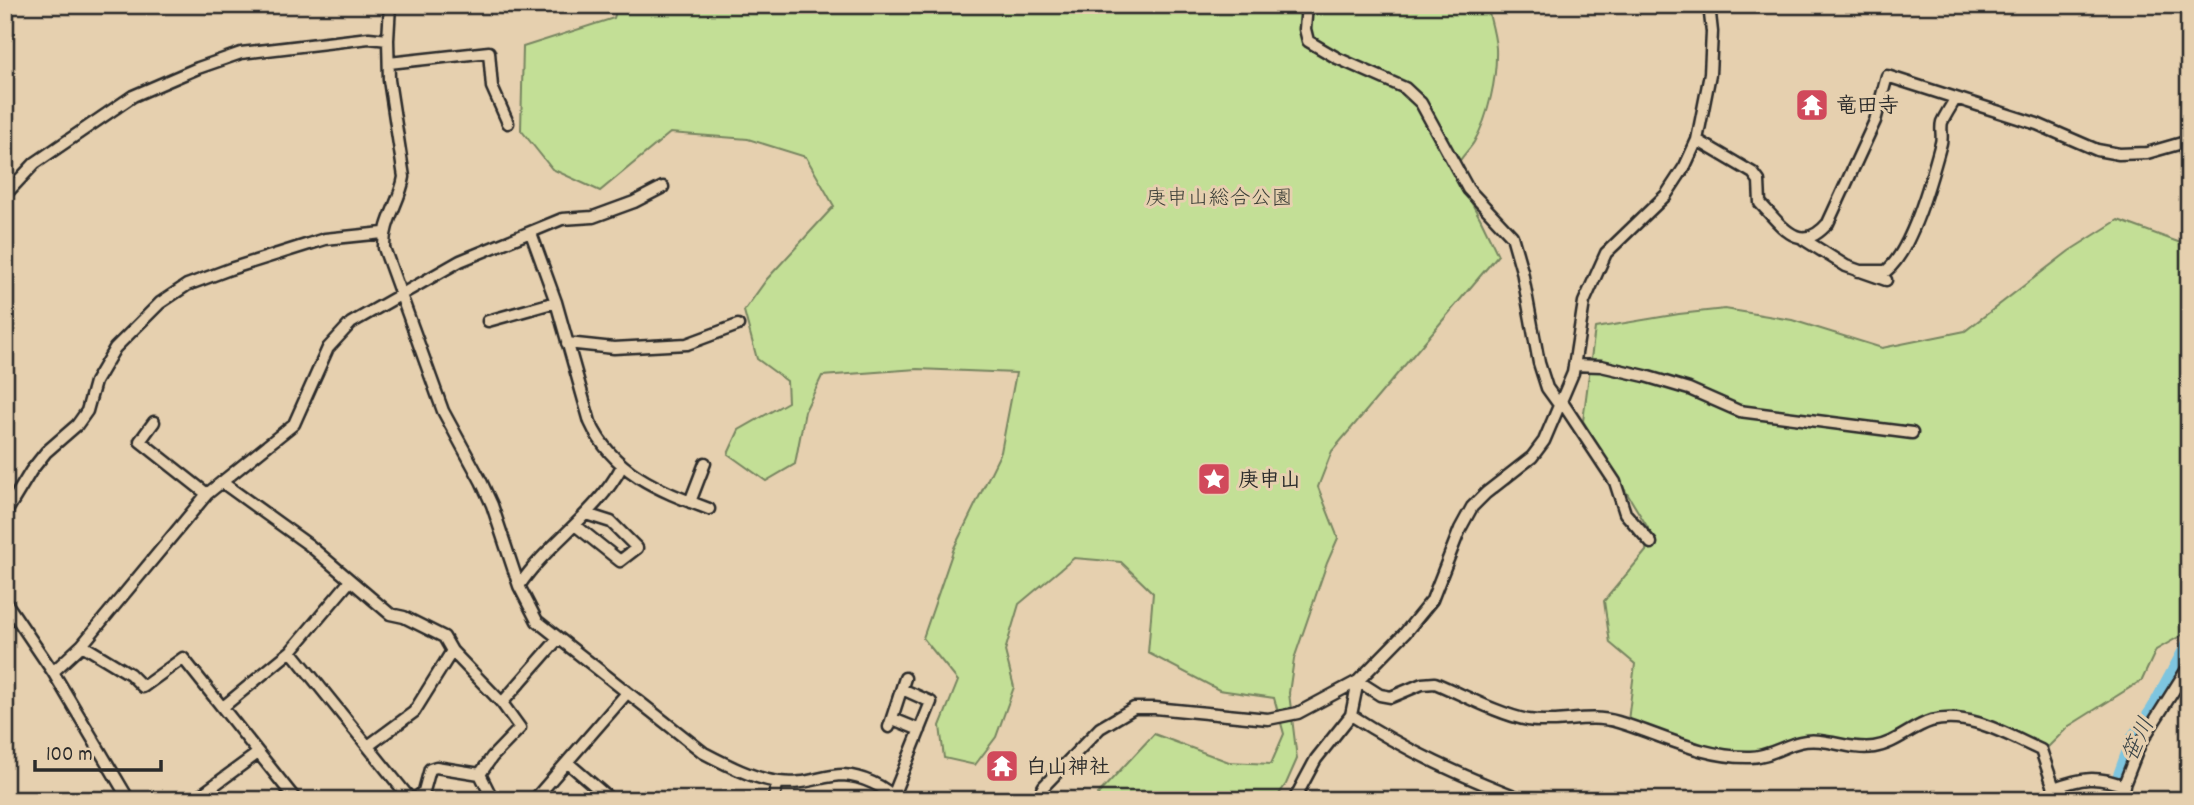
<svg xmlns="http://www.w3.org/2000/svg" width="2194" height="805" font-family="Dekko,'Klee One',sans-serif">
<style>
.green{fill:#c3df96;stroke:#778560;stroke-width:2}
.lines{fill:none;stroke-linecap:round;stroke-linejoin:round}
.river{stroke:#7ec5df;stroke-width:16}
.minor-casing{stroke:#2b2b2b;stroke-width:15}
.minor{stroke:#e6d0af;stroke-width:10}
.labels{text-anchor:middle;stroke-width:6;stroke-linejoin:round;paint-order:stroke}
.poi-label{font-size:21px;font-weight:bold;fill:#2b2b2b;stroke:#e6d0af;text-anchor:start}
.park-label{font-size:21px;fill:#3a3d36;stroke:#e6d0af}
.water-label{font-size:23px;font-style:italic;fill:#374246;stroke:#e6d0af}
</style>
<rect width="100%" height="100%" fill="#e6d0af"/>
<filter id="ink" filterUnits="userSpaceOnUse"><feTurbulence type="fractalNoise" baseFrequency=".0143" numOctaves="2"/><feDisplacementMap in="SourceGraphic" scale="14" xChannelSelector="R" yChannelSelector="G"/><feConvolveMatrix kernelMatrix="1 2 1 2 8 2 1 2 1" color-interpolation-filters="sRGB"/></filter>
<g filter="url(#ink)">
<path class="green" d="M 618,5 L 1487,5 C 1490,19 1495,34 1496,48 C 1497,77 1489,116 1474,142 C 1468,152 1456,161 1455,173 L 1480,218 L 1498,255 L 1332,451 L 1318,487 L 1338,538 L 1327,563 L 1294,659 L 1289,693 L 1297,759 L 1286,784 L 1275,800 L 1100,800 L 1098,794 L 1154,734 L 1229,762 L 1271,764 L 1284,734 L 1274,698 L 1219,690 L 1148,653 L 1153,593 L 1121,562 L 1074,558 L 1019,604 L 1005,651 L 1014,687 L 996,737 L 975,765 L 944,758 L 940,726 L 958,681 L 923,638 L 954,548 L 1001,452 L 1016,373 L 917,369 L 822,376 L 805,411 L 795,464 L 766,481 L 728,454 L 739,430 L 788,402 L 787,381 L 757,359 L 744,311 L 767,279 L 834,206 L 806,157 L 748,139 L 670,133 L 600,191 L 552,169 L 521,130 L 523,47 L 614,18 Z
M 2118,220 L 2189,246 L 2189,631 L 2156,650 L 2142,680 L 2069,726 L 2047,748 L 1999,724 L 1963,714 L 1929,717 L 1896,737 L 1866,747 L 1837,739 L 1800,737 L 1755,752 L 1707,748 L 1628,721 L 1635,664 L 1610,643 L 1604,601 L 1646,551 L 1648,528 L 1583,421 L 1595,328 L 1679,314 L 1725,309 L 1792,320 L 1882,348 L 1965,331 L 2069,251 Z"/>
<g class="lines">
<path class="river" d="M 2112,800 L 2135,737 L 2154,710 L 2189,645"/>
<defs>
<path id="minor" d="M 390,5 L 388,40 L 389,80 L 404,177 C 400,202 383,222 384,248 L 443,411 L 481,481 L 492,505 L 519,586 L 537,621 L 704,753 C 727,765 754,779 779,782 C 805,786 822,775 843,775 C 861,776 885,786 896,800
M 1307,5 L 1305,29 L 1308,41 L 1337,58 L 1405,88 L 1421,103 L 1468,189 L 1512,236 L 1522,271 L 1539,363 L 1547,388 L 1560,406
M 389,63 L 489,52 L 492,87 L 508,123
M 1697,140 L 1753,173 L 1759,181 L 1760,203 C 1782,226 1800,256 1828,223 L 1875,121 L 1887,76 L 2037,124 L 2097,150 L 2119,154 L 2147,153 L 2189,141
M 5,195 L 35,163 L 133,96 L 198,68 L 241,53 L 369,38 L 388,40
M 531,233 L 556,302 L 590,422 C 613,473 659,490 709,509
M 1803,239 L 1846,266 L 1886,280
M 1858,271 L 1886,271 C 1912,251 1932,176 1941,143 C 1943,136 1940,129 1942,122 C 1946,114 1951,106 1956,98
M 488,321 L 556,302
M 567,343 L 614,348 L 687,344 L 738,325
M 1574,365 L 1601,366 L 1645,376 L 1689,389 L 1739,411 L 1912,433
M 1562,402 L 1615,482 L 1625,513 L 1651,543
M 154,422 L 140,441 L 207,494
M 223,483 L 309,545 L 390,614 L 404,617 L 444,637 L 452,651 L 502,703 L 520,728 L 492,757 L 480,774
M 690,502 L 705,463
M 5,514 L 31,471 L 46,452 L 77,425 L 87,411 L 95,382 L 115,348 L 160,303 L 187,285 L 230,269 L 325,239 L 383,233
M 575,525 L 620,561 L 637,548 L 611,522 L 586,514
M 519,586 C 548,542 597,514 622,466
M 5,601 L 53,672 L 129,800
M 82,645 L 130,674 L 143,687 L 183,658 L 296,800
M 291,651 L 411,800
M 53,672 L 82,645 L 207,494 L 294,424 L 328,348 L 351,323 L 460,261 L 562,219 L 593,217 L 634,202 L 663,187
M 502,703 L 558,639
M 223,707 L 291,651 L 350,581
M 1351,715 C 1408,752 1462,776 1524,800
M 893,719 L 920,730
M 889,727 L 905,678
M 368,746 L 414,712 L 452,651
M 567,762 L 611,800
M 480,774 L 493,800
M 893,796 L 931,702 L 902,689
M 194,800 L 258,753
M 414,800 L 424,791 L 430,769 L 436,767 L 480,774
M 534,800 L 627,693
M 773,800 L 778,782
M 1036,800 L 1044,786 L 1100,728 L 1134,708 L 1155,708 L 1268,719 L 1298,713 L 1358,681 L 1405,633 L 1432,600 L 1460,529 L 1472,507 L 1486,493 L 1532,457 L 1544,441 L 1573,373 L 1584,302 L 1606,253 L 1666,195 L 1685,166 L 1697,140 L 1710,74 L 1712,32 L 1709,5
M 1294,800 L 1316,759 L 1351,715 L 1358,681 L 1380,695 L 1391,697 L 1422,684 L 1435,683 C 1464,695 1498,714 1528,720 C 1558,725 1588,713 1618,722 C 1662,735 1703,758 1750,757 C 1768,757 1783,746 1800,742 C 1825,736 1849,751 1874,747 C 1895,744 1911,727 1931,721 C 1969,711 2007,735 2041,750 L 2054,788 C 2081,778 2096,775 2124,786
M 2118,800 L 2140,744 L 2189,666"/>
</defs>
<use href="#minor" class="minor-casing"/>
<use href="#minor" class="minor"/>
</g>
</g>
<defs>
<symbol id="temple-square" viewBox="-11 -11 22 22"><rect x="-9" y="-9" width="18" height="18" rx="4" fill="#d1495b" stroke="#e6d0af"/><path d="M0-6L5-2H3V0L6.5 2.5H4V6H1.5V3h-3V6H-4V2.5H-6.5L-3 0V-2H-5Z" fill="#fff"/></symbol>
<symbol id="sight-square" viewBox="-11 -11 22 22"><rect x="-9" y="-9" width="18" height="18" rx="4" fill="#d1495b" stroke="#e6d0af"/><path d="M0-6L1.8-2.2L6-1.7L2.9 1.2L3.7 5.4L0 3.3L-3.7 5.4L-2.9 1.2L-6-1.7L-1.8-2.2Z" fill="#fff"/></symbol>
</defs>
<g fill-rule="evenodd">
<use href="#temple-square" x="1793" y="86" width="38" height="38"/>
<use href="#sight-square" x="1195" y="460" width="38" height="38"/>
<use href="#temple-square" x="983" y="747" width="38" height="38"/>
</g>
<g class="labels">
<g class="poi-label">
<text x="1836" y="112">竜田寺</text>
<text x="1238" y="486">庚申山</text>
<text x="1026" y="773">白山神社</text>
</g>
<g class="park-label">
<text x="1219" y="204">庚申山総合公園</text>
</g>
<g class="water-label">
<text transform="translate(2137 739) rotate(-65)" y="8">笹川</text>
</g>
</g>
<rect width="2194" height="805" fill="none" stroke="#e6d0af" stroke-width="28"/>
<rect x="14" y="14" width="2166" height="777" fill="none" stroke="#2b2b2b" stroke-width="2.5" filter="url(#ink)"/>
<path d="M35 760v10h126v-10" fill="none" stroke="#2b2b2b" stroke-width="3.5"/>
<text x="46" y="760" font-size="21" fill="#2b2b2b" stroke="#e6d0af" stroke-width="5" paint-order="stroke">100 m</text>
</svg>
